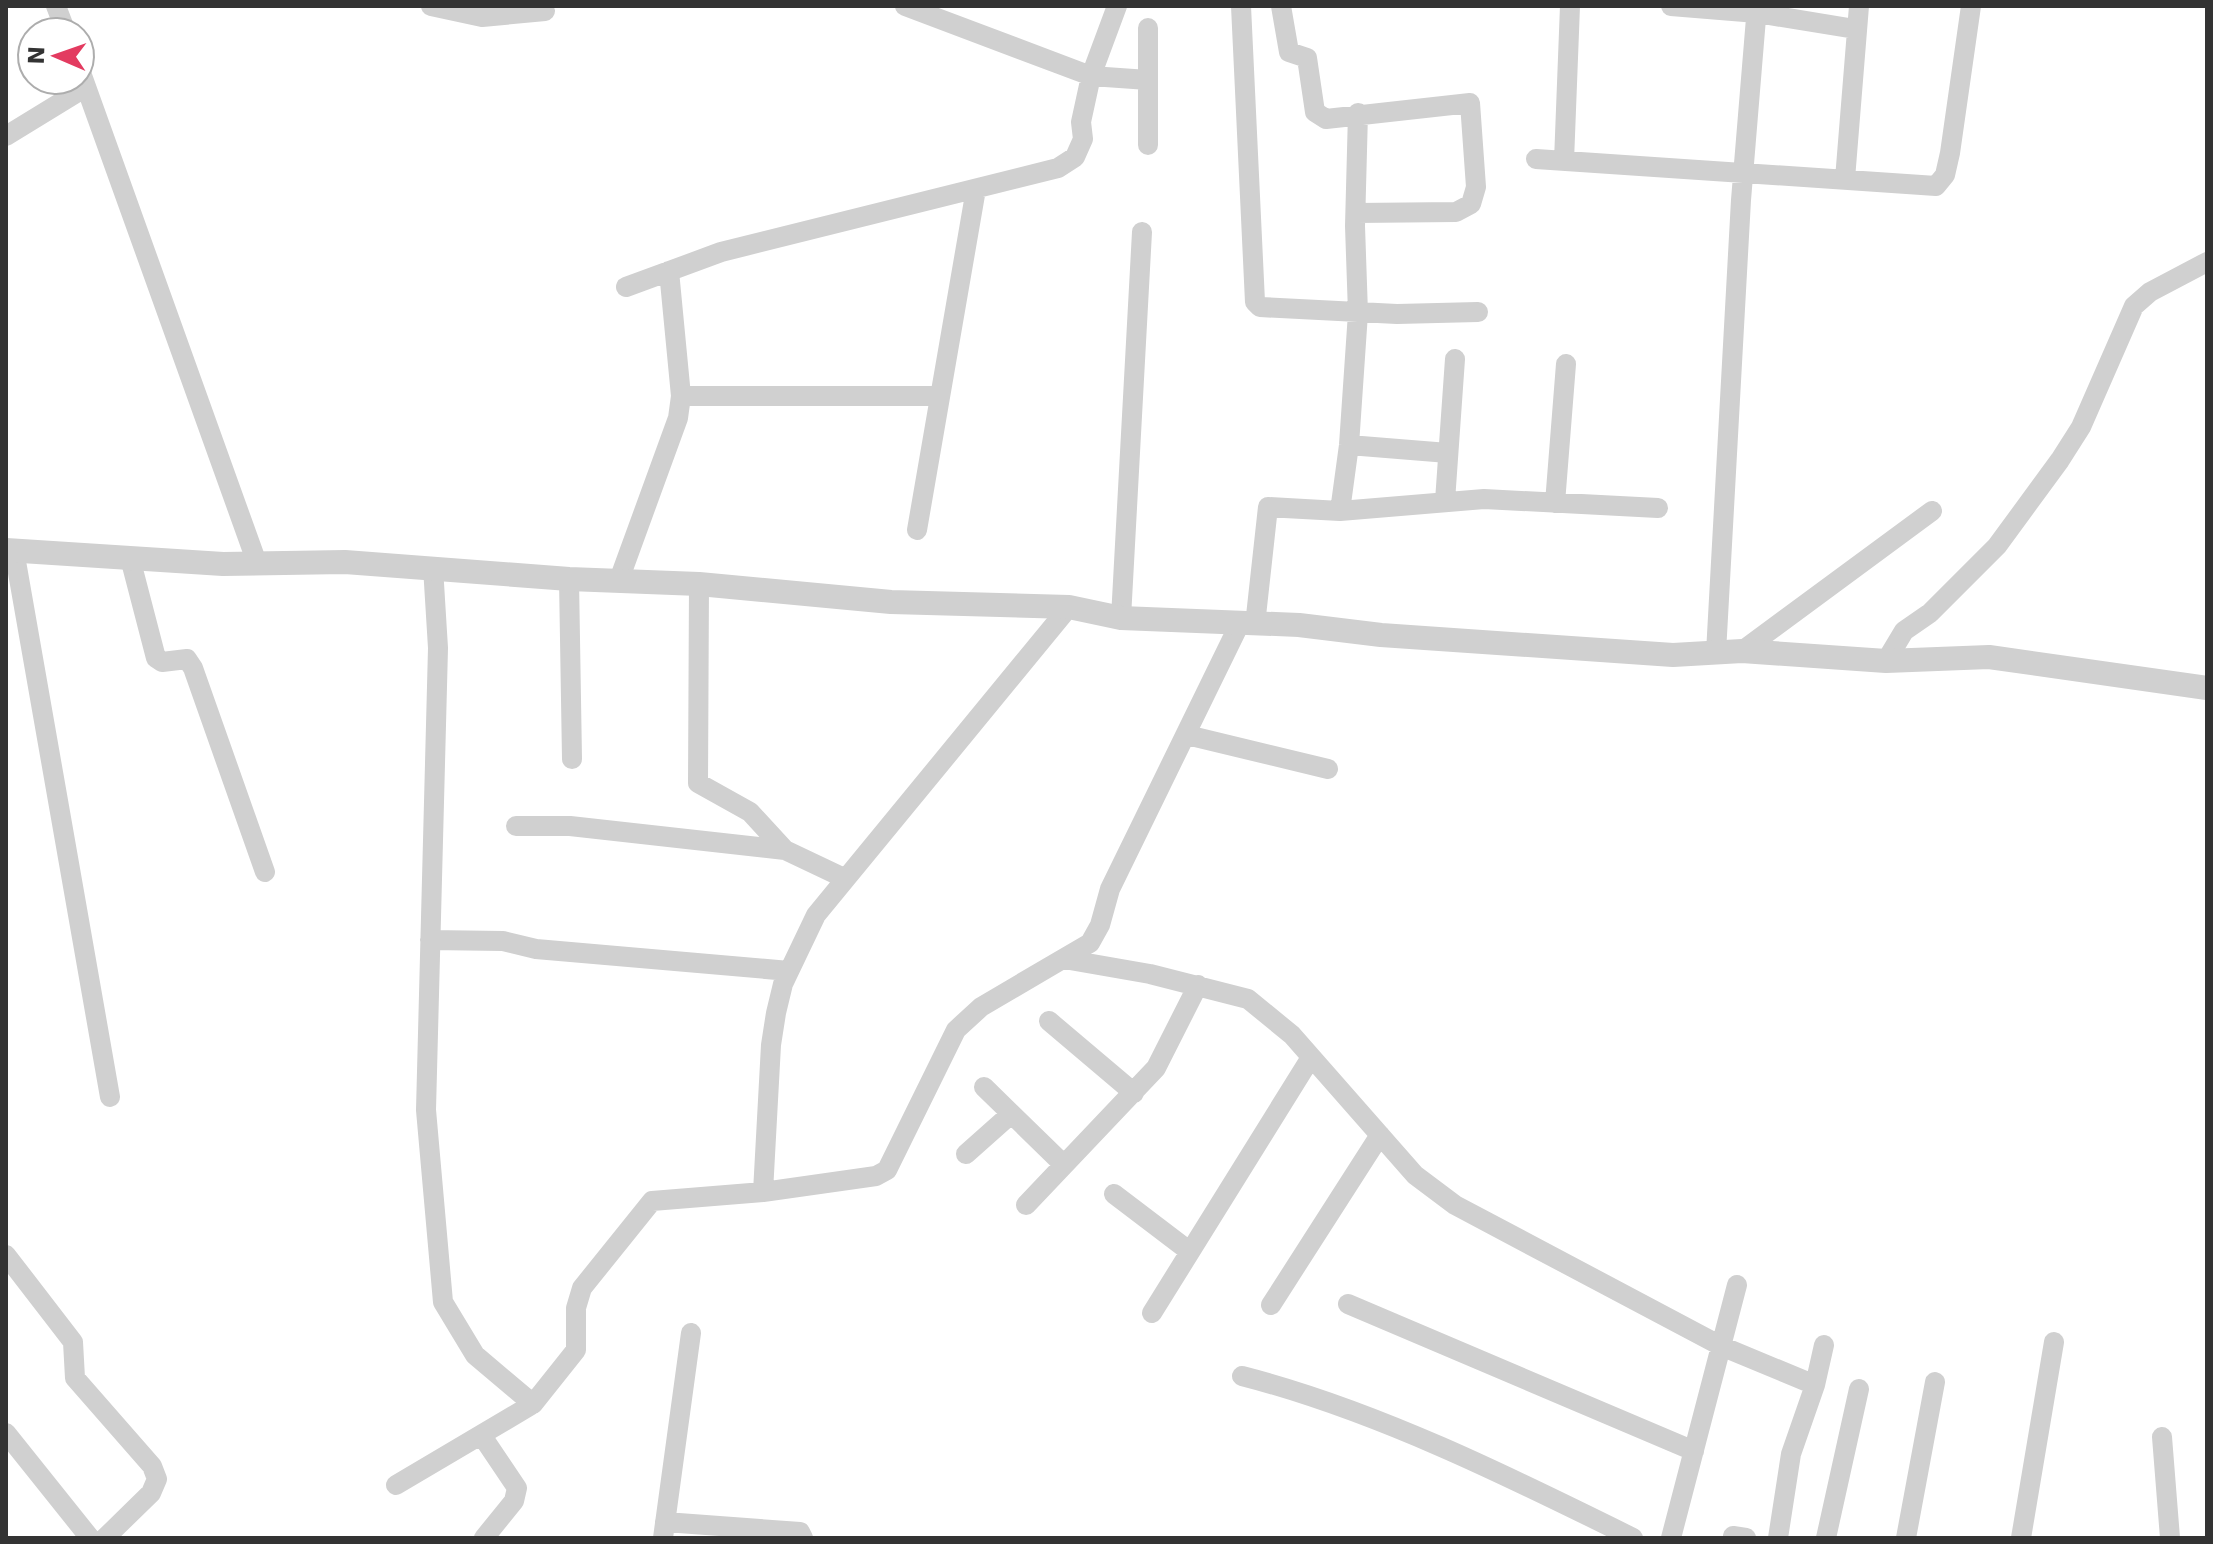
<svg xmlns="http://www.w3.org/2000/svg" width="2213" height="1544" font-family="'DejaVu Sans',sans-serif">
<style>
.lines{fill:none;stroke-linecap:round;stroke-linejoin:round}
.minor{stroke:#d0d0d0;stroke-width:20}
.tertiary{stroke:#d0d0d0;stroke-width:24}
</style>
<rect width="100%" height="100%" fill="#fff"/>
<g class="lines">
<path class="minor" d="M 56,6 L 66,32
M 431,6 L 482,17 L 545,11
M 905,6 L 1091,76 L 1148,80
M 1241,6 L 1255,302 L 1260,307 L 1397,314 L 1478,312
M 1281,6 L 1289,52 L 1307,58 L 1315,112 L 1326,119 L 1470,103 L 1476,187 L 1471,204 L 1456,212 L 1356,213
M 1671,6 L 1757,13 L 1855,29
M 1148,28 L 1148,145
M 80,70 L 257,563
M 6,136 L 86,87
M 1536,159 L 1936,186 L 1945,175 L 1950,153 L 1971,6
M 1564,161 L 1570,6
M 1845,179 L 1859,6
M 626,287 L 721,252 L 1058,168 L 1075,157 L 1083,139 L 1081,122 L 1091,76 L 1117,6
M 681,396 L 940,396
M 1349,445 L 1448,453
M 1445,501 L 1455,359
M 1555,503 L 1566,364
M 1340,511 L 1349,445 L 1358,313 L 1355,226 L 1358,113
M 917,530 L 976,189
M 14,550 L 110,1097
M 130,558 L 156,658 L 162,662 L 187,659 L 193,668 L 265,872
M 433,567 L 438,648 L 426,1110 L 443,1302 L 475,1355 L 533,1404
M 569,579 L 572,759
M 619,580 L 678,418 L 681,396 L 669,271
M 699,584 L 698,783 L 750,812 L 785,850
M 1121,618 L 1142,232
M 1255,625 L 1268,507 L 1340,511 L 1484,499 L 1658,508
M 1742,651 L 1932,511
M 1716,653 L 1741,200 L 1757,6
M 1886,661 L 1904,631 L 1930,613 L 1997,546 L 2060,460 L 2081,427 L 2134,306 L 2150,292 L 2207,262
M 1187,735 L 1328,769
M 516,826 L 570,826 L 785,850 L 844,878
M 430,940 L 503,941 L 536,949 L 789,971
M 1064,959 L 1150,974 L 1248,999 L 1292,1035 L 1415,1175 L 1455,1205 L 1721,1346 L 1815,1385
M 1049,1021 L 1134,1093
M 984,1087 L 1064,1165
M 966,1154 L 1011,1114
M 763,1192 L 771,1045 L 776,1013 L 783,984 L 816,915 L 1069,607
M 1114,1194 L 1189,1251
M 1026,1205 L 1156,1068 L 1198,985
M 6,1255 L 73,1342 L 75,1378 L 152,1466 L 157,1479 L 151,1493 L 105,1538
M 1348,1304 L 1694,1451
M 1271,1305 L 1380,1135
M 1152,1313 L 1310,1059
M 1242,1376 C 1375,1410 1510,1477 1633,1538
M 6,1433 L 90,1538
M 482,1436 L 517,1488 L 514,1501 L 484,1538
M 2162,1437 L 2170,1538
M 396,1485 L 533,1404 L 576,1350 L 576,1308 L 582,1288 L 652,1201 L 763,1192 L 876,1176 L 887,1170 L 956,1030 L 981,1007 L 1090,943 L 1100,925 L 1110,889 L 1240,623
M 665,1522 L 800,1532 L 803,1538
M 1733,1536 L 1746,1538
M 663,1538 L 691,1333
M 1671,1538 L 1737,1285
M 1778,1538 L 1791,1454 L 1815,1385 L 1824,1345
M 1826,1538 L 1859,1389
M 1906,1538 L 1935,1382
M 2021,1538 L 2054,1342"/>
<path class="tertiary" d="M 6,550 L 223,564 L 345,562 L 569,579 L 699,584 L 891,602 L 1069,607 L 1121,618 L 1299,625 L 1381,635 L 1673,655 L 1742,651 L 1886,661 L 1989,657 L 2207,688"/>
</g>
<rect width="2213" height="1544" fill="none" stroke="#333333" stroke-width="16"/>
<g transform="translate(56 56) rotate(272)"><circle r="38" fill="#ffffff" stroke="#adadad" stroke-width="2"/>
<path d="M0-6L14 30L0 20L-14 30Z" fill="#e33b60"/>
<text y="-12" font-size="22" font-weight="bold" text-anchor="middle" fill="#333333">N</text>
</g>
</svg>
